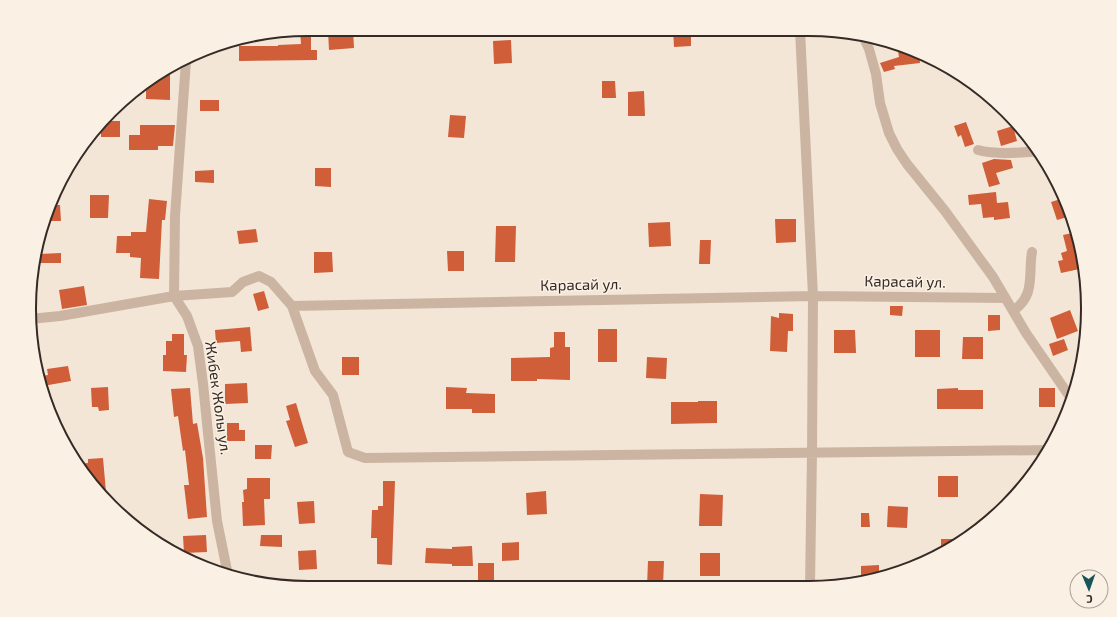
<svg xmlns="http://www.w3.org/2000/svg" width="1117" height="617" font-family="'Exo 2',sans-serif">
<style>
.building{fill:#cf5e39}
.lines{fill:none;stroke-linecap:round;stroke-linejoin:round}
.minor{stroke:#cbb5a2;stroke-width:10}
.labels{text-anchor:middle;stroke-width:3;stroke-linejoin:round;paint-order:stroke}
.street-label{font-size:15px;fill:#352a25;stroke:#faf0e3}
.rim{fill:none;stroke:#352a25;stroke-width:2}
</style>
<rect width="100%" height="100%" fill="#f3e6d7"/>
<path class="building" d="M 311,29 L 311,50 L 317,50 L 317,60 L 239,61 L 239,46 L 278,46 L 278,45 L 301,44 L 300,30 Z
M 332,29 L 353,29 L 354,48 L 329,50 L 328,31 L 332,31 Z
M 673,29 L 691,29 L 691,46 L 674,47 Z
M 511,40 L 512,63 L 494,64 L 493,41 Z
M 897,45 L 919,54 L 920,63 L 894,66 L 895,69 L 884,72 L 880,63 L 899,57 Z
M 170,70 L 170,100 L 146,99 L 146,83 Z
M 602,81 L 615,81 L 616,98 L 602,98 Z
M 644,91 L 645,116 L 628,116 L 628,92 Z
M 200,100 L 219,100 L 219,111 L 200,111 Z
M 450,115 L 466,116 L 464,138 L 448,137 Z
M 106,121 L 120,121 L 120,137 L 101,137 L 101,126 Z
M 966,122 L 974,144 L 965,147 L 961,135 L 958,137 L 954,126 Z
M 140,125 L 175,125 L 173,146 L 158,146 L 158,150 L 129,150 L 129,135 L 140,135 Z
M 1013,126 L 1017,141 L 1001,146 L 997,131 Z
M 994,159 L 1011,160 L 1013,168 L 996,173 L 1000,184 L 989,187 L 982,163 Z
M 315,168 L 331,168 L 331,187 L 315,186 Z
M 214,170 L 214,183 L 195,182 L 195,171 Z
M 996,192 L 997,203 L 1008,202 L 1010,218 L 994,220 L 994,217 L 983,218 L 981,204 L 969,205 L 968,195 Z
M 90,195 L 109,195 L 108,218 L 90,218 Z
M 1064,198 L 1071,216 L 1057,220 L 1051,202 Z
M 149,199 L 167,201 L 165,220 L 162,220 L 159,279 L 140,278 L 141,258 L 130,257 L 130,253 L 116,253 L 117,236 L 131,236 L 131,232 L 146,232 Z
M 53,205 L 60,205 L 61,221 L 45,221 Z
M 775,219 L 796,219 L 796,242 L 776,243 Z
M 670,222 L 671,246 L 649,247 L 648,223 Z
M 496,226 L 516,226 L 515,262 L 495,262 Z
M 256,229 L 258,242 L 239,244 L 237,231 Z
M 1077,232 L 1084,268 L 1061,273 L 1058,261 L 1063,260 L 1061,253 L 1067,251 L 1063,235 Z
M 700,240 L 711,240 L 710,264 L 699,264 Z
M 447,251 L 464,251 L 464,271 L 448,271 Z
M 314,252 L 332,252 L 333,272 L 314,273 Z
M 61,253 L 61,263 L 39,263 L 39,254 Z
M 84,286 L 87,305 L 62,309 L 59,290 Z
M 264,291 L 269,308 L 258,311 L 253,294 Z
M 890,306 L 903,306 L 902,316 L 890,315 Z
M 1070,310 L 1078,331 L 1057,339 L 1050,318 Z
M 779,313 L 793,314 L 793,331 L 788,331 L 787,352 L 770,351 L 771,316 L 779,318 Z
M 988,315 L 1000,315 L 1000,330 L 988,331 Z
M 250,327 L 252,351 L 241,352 L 240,341 L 216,343 L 215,330 Z
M 598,329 L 617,329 L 617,362 L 598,362 Z
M 834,330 L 855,330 L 856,353 L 834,353 Z
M 915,330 L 940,330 L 940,357 L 915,357 Z
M 554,332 L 565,332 L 565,347 L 570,347 L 570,380 L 537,379 L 537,381 L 511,381 L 511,358 L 550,357 L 550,348 L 554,347 Z
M 172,334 L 184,334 L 184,355 L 187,355 L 186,372 L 163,371 L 163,355 L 166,355 L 166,341 L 172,341 Z
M 963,337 L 983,337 L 983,359 L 962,359 Z
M 1064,339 L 1068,350 L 1053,356 L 1049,344 Z
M 342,357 L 359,357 L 359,375 L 342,375 Z
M 647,357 L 667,358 L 666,379 L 646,378 Z
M 68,366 L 71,381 L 43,386 L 41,376 L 48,375 L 47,369 Z
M 247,383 L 248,403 L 225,404 L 225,384 Z
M 108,387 L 109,410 L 99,411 L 98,407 L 92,407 L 91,388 Z
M 446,387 L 467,388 L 466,393 L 495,394 L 495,413 L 472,413 L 472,409 L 446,409 Z
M 190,388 L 193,424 L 197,423 L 203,458 L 207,517 L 188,519 L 184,485 L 189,485 L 185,450 L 183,451 L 178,416 L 174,417 L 171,389 Z
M 958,388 L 958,390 L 983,390 L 983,409 L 937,409 L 937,389 Z
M 1039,388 L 1055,388 L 1055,407 L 1039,407 Z
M 698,401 L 717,401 L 717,423 L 671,424 L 671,402 L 698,402 Z
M 296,403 L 308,443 L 295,447 L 286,421 L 290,420 L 286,406 Z
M 227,423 L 239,423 L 239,430 L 245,430 L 245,441 L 227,441 Z
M 255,445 L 272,445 L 271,459 L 255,459 Z
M 103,458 L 106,492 L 98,492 L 80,464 L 88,463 L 88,459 Z
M 938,476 L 958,476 L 958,497 L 938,497 Z
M 247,478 L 270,478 L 270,499 L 264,499 L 265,525 L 243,526 L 242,502 L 244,502 L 243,490 L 247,489 Z
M 383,481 L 395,481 L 392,565 L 377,564 L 377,538 L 371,538 L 372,510 L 378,510 L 378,506 L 383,506 Z
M 546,491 L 547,514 L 527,515 L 526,493 Z
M 700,494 L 723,495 L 722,526 L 699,526 Z
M 314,501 L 315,523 L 299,524 L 297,502 Z
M 888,506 L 908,507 L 907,528 L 887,527 Z
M 861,513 L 869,513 L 870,527 L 861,527 Z
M 206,535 L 207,552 L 184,553 L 183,536 Z
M 261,535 L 282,535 L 282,547 L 260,546 Z
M 941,539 L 967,539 L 941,552 Z
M 519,542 L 519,560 L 502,561 L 502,543 Z
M 472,546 L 473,566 L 452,566 L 452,564 L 425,563 L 426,548 L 452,549 L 452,547 Z
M 316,550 L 317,569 L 299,570 L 298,551 Z
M 700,553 L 720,553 L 720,576 L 700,576 Z
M 648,561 L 664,561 L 663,586 L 647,586 Z
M 478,563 L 494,563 L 494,584 L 478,584 Z
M 879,565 L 879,578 L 861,582 L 861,566 Z"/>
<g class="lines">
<path class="minor" d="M 800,30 L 813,296 L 812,453 L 810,586
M 863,36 L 869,49 L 876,74 L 880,103 L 889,133 L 897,149 L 907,164 L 945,211 L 993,277 L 1026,333 L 1072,400
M 186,61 L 175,216 L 174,296 L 187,316 L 198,346 L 203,384 L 217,521 L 228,575
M 978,150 C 996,155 1019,153 1038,151
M 292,306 L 315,371 L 333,395 L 348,452 L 365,458 L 1049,450
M 1013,311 C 1036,295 1028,275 1032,252
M 30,319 L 60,316 L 174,296 L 232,292 L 243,282 L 259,276 L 271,282 L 292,306 L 813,296 L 1005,298"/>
</g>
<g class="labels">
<g class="street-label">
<text transform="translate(905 282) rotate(1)" y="5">Карасай ул.</text>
<text transform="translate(581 285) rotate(-1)" y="5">Карасай ул.</text>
<text transform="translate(218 398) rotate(82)" y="5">Жибек Жолы ул.</text>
</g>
</g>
<path d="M0 0H1117V617H0ZM308 36H809A272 272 0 0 1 1081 308V309A272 272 0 0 1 809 581H308A272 272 0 0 1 36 309V308A272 272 0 0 1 308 36Z" fill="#faf0e3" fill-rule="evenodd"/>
<path class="rim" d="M308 36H809A272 272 0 0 1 1081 308V309A272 272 0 0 1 809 581H308A272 272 0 0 1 36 309V308A272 272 0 0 1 308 36Z"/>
<g transform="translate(1089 589) rotate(178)"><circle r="19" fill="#faf0e3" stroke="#aba197"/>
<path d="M0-3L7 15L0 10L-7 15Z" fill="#18555a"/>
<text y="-6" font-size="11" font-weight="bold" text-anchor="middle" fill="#352a25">С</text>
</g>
</svg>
